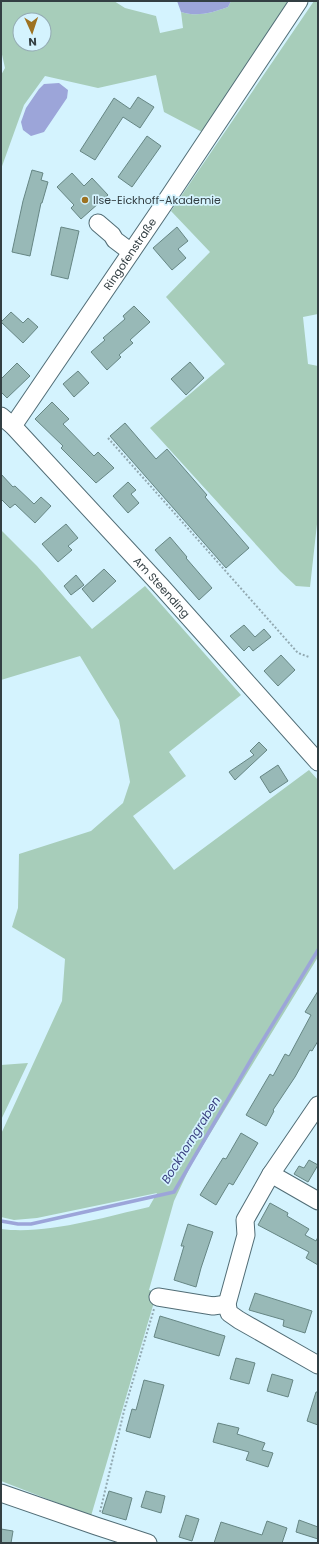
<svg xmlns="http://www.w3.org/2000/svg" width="319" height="1544" font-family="Poppins,sans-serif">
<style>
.green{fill:#a7cdba;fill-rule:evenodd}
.water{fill:#9ca5d9}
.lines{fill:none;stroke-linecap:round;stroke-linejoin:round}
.stream{stroke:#9ca5d9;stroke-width:3.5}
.building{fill:#98b9b7;stroke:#668684}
.minor-casing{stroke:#516d76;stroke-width:19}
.path{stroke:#92a9b1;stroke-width:2;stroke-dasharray:2 2;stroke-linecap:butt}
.minor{stroke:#fff;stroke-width:17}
.poi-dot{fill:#9d7221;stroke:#d4f3fe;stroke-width:1.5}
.labels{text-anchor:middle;stroke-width:3.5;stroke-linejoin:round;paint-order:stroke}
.poi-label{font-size:11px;fill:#333f43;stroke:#d4f3fe;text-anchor:start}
.street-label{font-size:11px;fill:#333f43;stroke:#d4f3fe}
.water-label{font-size:12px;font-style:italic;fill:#393f7f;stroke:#d4f3fe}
</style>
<rect width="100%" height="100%" fill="#d4f3fe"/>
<path class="green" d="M 1,1 L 114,1 L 125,8 L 156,16 L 160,33 L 183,28 L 181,12 C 197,17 212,13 228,7 L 231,1 L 291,1 L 204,133 L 164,112 L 156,75 L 98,88 L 45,76 L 24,105 L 1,169 L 1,75 L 5,68 L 1,50 ZM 20,20 L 44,20 L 44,44 L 20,44 Z
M 314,1 L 318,1 L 318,314 L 303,317 L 308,364 L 318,366 L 318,515 L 310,587 L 296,586 L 280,571 L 150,428 L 225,364 L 166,297 L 210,252 L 171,211 Z
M 1,530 L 37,566 L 92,629 L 145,586 L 241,695 L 169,752 L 186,776 L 133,816 L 174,870 L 309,770 L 318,780 L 318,957 L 191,1165 L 174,1201 L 149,1290 L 157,1292 L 91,1516 L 1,1481 L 1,1229 C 46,1235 104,1217 149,1207 L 157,1193 L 37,1218 L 14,1220 L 1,1217 L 1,1134 L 62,1001 L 65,959 L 12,927 L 18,908 L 19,854 L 91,831 L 123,803 L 130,782 L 119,720 L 80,656 L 1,680 Z
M 28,1063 L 1,1120 L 1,1065 Z"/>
<path class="water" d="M 177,1 L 231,1 L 228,7 C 212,13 197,17 181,12 Z
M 59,83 L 68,90 L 67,98 L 44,132 L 31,136 L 23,130 L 21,122 L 26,108 L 39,89 L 44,84 Z"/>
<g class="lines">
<path class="stream" d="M 1,1221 L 18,1224 L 31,1224 L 174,1192 L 252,1058 L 318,950"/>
</g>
<path class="building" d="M 138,97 L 154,107 L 140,128 L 123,117 L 95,160 L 80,151 L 114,98 L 130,109 Z
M 147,136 L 161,146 L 132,187 L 118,177 Z
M 32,170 L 43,173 L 41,180 L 48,182 L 42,203 L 41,203 L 30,256 L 12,252 L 23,201 Z
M 72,173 L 84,186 L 92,178 L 108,195 L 81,219 L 71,208 L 74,205 L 57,187 Z
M 61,227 L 79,231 L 68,279 L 51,275 Z
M 177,227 L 188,241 L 178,249 L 186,258 L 172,270 L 153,248 Z
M 134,306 L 150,322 L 130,340 L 133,343 L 119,355 L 121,357 L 107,370 L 91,352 L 105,340 L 103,338 L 125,319 L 123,316 Z
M 11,312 L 23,323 L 28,318 L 38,327 L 23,343 L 1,322 Z
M 190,362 L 204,378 L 186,395 L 171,379 Z
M 17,363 L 30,376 L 7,398 L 1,392 L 1,379 Z
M 78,371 L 89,383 L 74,397 L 63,384 Z
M 52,402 L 69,419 L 63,424 L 94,456 L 98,452 L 114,468 L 96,483 L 61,448 L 63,446 L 35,419 Z
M 125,423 L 156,459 L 167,449 L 207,495 L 205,497 L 249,548 L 226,568 L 110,436 Z
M 1,474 L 13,487 L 15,486 L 34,504 L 41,497 L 51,506 L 35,523 L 15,504 L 10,508 L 1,499 Z
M 128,482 L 136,490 L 131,494 L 139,503 L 128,513 L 113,496 Z
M 66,524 L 78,538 L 68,546 L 72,550 L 58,562 L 42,544 Z
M 170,537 L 187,557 L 186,558 L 212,588 L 199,600 L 155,550 Z
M 104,569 L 116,581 L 93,602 L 82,589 Z
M 76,575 L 84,585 L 71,595 L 64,586 Z
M 244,625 L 255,637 L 264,629 L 271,637 L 253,651 L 249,646 L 244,651 L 230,636 Z
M 281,655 L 295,670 L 278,686 L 264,671 Z
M 259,742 L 267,750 L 235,780 L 229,772 L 254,755 L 250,751 Z
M 278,765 L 288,781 L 270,793 L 260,777 Z
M 318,991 L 318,1041 L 312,1051 L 310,1050 L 295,1077 L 273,1110 L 274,1111 L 266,1126 L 246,1115 L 270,1074 L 273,1076 L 285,1054 L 289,1056 L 311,1015 L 305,1012 Z
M 241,1133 L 258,1143 L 233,1185 L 229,1183 L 216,1205 L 200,1195 L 223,1158 L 226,1159 Z
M 309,1160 L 318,1165 L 308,1182 L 294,1174 L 299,1166 L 304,1168 Z
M 270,1203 L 288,1213 L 287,1216 L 309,1229 L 305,1235 L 316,1241 L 318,1237 L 318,1265 L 306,1258 L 309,1252 L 258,1225 Z
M 188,1224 L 213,1232 L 201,1268 L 196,1287 L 174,1280 L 184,1246 L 181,1246 Z
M 255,1293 L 312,1311 L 305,1333 L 283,1326 L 284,1320 L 249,1310 Z
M 160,1316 L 225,1336 L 219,1356 L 154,1337 Z
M 236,1358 L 255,1363 L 249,1384 L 230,1379 Z
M 272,1374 L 293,1380 L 288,1397 L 267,1391 Z
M 144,1380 L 164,1385 L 150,1438 L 126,1431 L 132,1409 L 136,1410 Z
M 316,1392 L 318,1392 L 318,1425 L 307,1421 Z
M 218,1423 L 239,1428 L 237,1434 L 265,1443 L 262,1450 L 273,1453 L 268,1467 L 246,1460 L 249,1452 L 213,1442 Z
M 109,1491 L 132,1498 L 126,1520 L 102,1513 Z
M 146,1491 L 165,1496 L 161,1513 L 141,1507 Z
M 186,1515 L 199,1519 L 192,1541 L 179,1537 Z
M 299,1520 L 318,1527 L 318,1539 L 296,1532 Z
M 267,1521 L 287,1528 L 282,1543 L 214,1543 L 221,1522 L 262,1535 Z
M 1,1529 L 13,1531 L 11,1543 L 1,1543 Z"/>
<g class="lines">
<defs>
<g id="minor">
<path d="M 98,223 L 112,235 L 115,240 L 131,252"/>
<path id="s1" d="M 1,416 L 13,426 L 161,586 L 318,762"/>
<path id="s2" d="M 13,426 L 168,198 L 299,1"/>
<path d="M 271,1174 L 318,1201"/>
<path d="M 158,1297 L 213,1306 L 227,1304 L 229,1313 L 239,1320 L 318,1365"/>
<path d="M 227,1304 L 246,1235 L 245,1220 L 271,1174 L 318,1105"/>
<path d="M 1,1493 L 96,1526 L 148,1543"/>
</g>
</defs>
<use href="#minor" class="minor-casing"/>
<path class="path" d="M 108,438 L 298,653 L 309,657
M 100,1512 L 124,1411 L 154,1309"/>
<use href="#minor" class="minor"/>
</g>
<circle class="poi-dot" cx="85" cy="200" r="4"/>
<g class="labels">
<g class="poi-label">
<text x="93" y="204">Ilse-Eickhoff-Akademie</text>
</g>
<g class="street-label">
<text dy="4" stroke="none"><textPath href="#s2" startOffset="208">Ringofenstraße</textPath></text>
<text dy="4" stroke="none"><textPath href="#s1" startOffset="235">Am Steending</textPath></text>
</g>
<g class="water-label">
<text transform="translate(191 1140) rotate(-58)" y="4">Bockhorngraben</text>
</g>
</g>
<rect width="319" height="1544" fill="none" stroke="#333f43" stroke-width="4"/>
<g transform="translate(32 32) rotate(177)"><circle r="19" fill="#d4f3fe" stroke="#94abb3"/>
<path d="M0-3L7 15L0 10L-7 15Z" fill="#9d7221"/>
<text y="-6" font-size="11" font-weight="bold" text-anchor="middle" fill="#333f43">N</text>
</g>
</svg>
